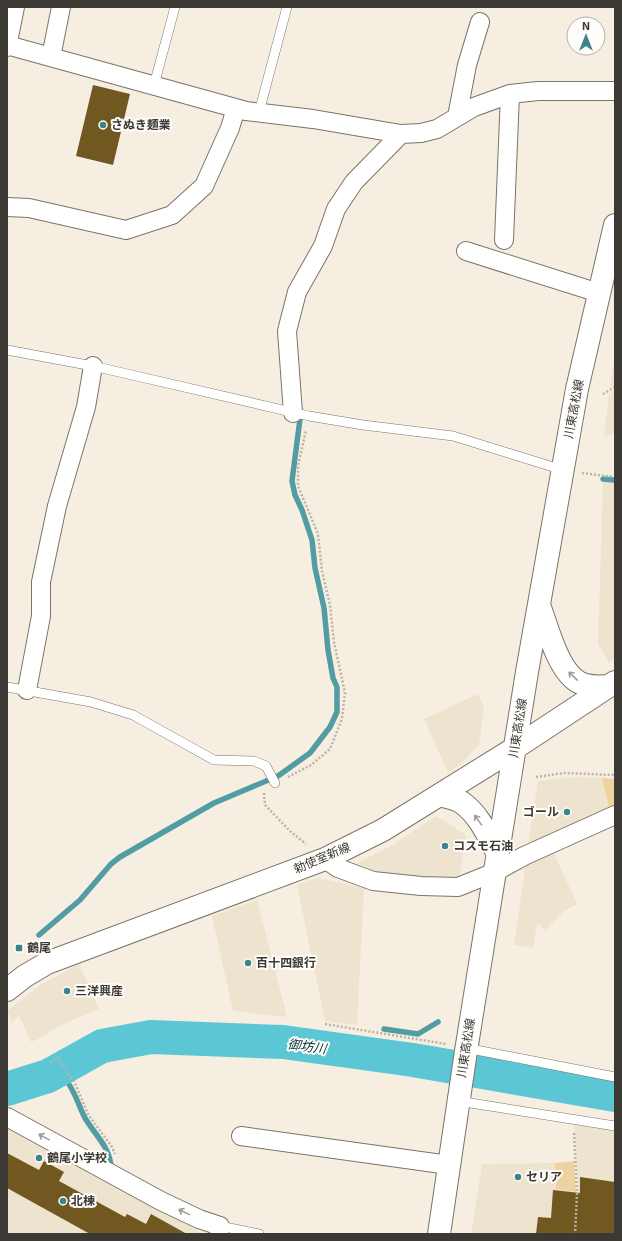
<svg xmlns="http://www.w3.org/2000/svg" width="622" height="1241" font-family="'Exo 2','Noto Sans JP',sans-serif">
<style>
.built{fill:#ede3ce}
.green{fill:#edd3a0}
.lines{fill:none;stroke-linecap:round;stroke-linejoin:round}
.stream{stroke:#529ca4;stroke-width:5.5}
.river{stroke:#5bc6d4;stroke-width:34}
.building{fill:#715820}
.service-casing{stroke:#7a7468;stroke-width:10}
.minor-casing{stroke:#7a7468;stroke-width:20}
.secondary-casing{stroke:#7a7468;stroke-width:24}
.path{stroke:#b9b4a8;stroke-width:2.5;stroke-dasharray:2 2;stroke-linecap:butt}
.service{stroke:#fff;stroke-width:9}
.minor{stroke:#fff;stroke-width:18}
.secondary{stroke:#fff;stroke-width:22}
.oneway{stroke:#9e9c9a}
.poi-dot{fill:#3c838c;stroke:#fffdfa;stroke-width:1.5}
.labels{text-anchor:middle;stroke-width:4;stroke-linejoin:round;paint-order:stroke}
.poi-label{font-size:12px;font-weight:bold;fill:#3c3934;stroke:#fffdfa;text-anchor:start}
.street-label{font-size:12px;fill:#3c3934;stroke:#fffdfa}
.water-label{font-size:13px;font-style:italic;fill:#00343a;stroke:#fffdfa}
</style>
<rect width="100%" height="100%" fill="#f6efe1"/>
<path class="built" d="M 615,360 L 615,385 L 610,390 L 612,373 Z
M 615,390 L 615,433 L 604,437 L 609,394 Z
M 603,480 L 615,481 L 615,659 L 609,662 L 598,644 Z
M 478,694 L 484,708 L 479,744 L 462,763 L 448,773 L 424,719 Z
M 574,777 L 602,778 L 609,808 L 528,844 L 538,781 Z
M 436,816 L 466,835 L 459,879 L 420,878 L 376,872 L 357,863 L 391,846 Z
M 552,849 L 577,904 L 564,911 L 545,930 L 537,923 L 533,948 L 514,945 L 526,862 Z
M 317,878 L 364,888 L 357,1025 L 325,1021 L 297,885 Z
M 257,900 L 287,1017 L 233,1011 L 212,916 Z
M 79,964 L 99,1009 L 63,1024 L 48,1033 L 49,1034 L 31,1042 L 19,1016 L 12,1022 L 7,1011 L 40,985 Z
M 7,1122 L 113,1183 L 203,1234 L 7,1234 Z
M 574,1124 L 615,1131 L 615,1234 L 471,1234 L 482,1164 L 555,1163 L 556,1189 L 578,1192 Z"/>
<path class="green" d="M 602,778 L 615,779 L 615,805 L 609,808 Z
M 574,1161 L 576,1192 L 556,1189 L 555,1163 Z"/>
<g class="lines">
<path class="stream" d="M 603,479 L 615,480
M 39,935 L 80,900 L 111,864 L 120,857 L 214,803 L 278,776 L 310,753 L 330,727 L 337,712 L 337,687 L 333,678 L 328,650 L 324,608 L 315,568 L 312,540 L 302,510 L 295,495 L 292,481 L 301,411
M 384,1029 L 418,1034 L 438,1022
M 65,1079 C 75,1090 78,1105 85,1118 C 95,1135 110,1147 111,1167"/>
<path class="river" d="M 7,1089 L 48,1076 L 102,1046 L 151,1037 L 283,1042 L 413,1060 L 615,1095"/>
</g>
<path class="building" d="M 93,85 L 130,94 L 113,165 L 76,156 Z
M 7,1153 L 39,1170 L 44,1161 L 64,1172 L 59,1181 L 125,1217 L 127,1214 L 146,1224 L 151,1214 L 187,1234 L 90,1234 L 7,1188 Z
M 580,1177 L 615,1182 L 615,1234 L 536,1234 L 538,1217 L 551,1218 L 553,1190 L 580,1193 Z"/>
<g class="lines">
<defs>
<path id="service" d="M 154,85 L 175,7
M 259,112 L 287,7
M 7,350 L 93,366 L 309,416 L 363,425 L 453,436 L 563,470
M 7,687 L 91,702 L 133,715 L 214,760 L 254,761 L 266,766 L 275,783
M 466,1048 L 615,1077
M 458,1101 L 615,1126
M 220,1226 L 259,1234"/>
<path id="minor" d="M 7,45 L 246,111 L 313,119 L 401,134 L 421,133 L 437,129 L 474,107 L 510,94 L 538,91 L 615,91
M 7,47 L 15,7
M 51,57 L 61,7
M 457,117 L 467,65 L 480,22
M 7,207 L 29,208 L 126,230 L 172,215 L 204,186 L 230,128 L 236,108
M 504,240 L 510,94
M 466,251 L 599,293
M 293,413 L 287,331 L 297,292 L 323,246 L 336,209 L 354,182 L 401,134
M 27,690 L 41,616 L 41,582 L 57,506 L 86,407 L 93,366
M 325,859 L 338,868 L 373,881 L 421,886 L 458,887 L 495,872 L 524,856 L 615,815
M 7,1117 L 161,1201 L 199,1219 L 220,1226 L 219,1234
M 241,1136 L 449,1165"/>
<path id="secondary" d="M 539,605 C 547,626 556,663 573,678 C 582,687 597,687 608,686
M 440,795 C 446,797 455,798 461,802 C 479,814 488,836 498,854
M 7,990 L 25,976 L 47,963 L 325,859 L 383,830 L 515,748 L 615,682
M 439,1234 L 466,1051 L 527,672 L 577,389 L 615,225"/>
</defs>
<use href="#service" class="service-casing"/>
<use href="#minor" class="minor-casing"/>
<use href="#secondary" class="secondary-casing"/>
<path class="path" d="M 603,394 L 615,387
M 582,473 L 615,477
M 288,777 L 311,765 L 330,749 L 342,719 L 345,693 L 334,642 L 330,605 L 322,571 L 318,534 L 298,486 L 298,466 L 306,430
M 536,777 L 563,773 L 615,775
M 264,793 L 265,805 L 291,832 L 306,844
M 325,1024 L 446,1044
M 50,1062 L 58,1058 L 66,1072 L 74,1081 L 88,1114 L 112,1147 L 115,1154
M 574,1133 L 577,1194 L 575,1234"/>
<use href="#service" class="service"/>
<use href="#minor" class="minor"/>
<use href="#secondary" class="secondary"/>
</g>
<defs><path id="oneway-shaft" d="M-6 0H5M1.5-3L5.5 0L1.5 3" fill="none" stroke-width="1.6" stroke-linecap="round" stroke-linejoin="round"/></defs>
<g class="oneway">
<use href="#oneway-shaft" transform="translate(573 676) rotate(-136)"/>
<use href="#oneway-shaft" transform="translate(478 820) rotate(-126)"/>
<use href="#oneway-shaft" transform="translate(44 1137) rotate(-151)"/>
<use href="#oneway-shaft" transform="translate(184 1212) rotate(-154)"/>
</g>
<g class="poi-dot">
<circle cx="103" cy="125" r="4"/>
<circle cx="567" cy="812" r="4"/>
<circle cx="445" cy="846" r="4"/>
<rect x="15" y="944" width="8" height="8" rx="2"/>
<circle cx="248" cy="963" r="4"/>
<circle cx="67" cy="991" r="4"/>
<circle cx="39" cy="1158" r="4"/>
<circle cx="518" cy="1177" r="4"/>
<circle cx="63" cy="1201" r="4"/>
</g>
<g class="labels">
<g class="poi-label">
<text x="111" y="129">さぬき麺業</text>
<text x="559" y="816" text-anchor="end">ゴール</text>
<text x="453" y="850">コスモ石油</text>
<text x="27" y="952">鶴尾</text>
<text x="256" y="967">百十四銀行</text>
<text x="75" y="995">三洋興産</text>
<text x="47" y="1162">鶴尾小学校</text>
<text x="526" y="1181">セリア</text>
<text x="71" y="1205">北棟</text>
</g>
<g class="street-label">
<text transform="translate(574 409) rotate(-79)" y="4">川東高松線</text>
<text transform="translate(518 728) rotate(-81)" y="4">川東高松線</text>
<text transform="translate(322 858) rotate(-23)" y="4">勅使室新線</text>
<text transform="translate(466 1048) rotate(-81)" y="4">川東高松線</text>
</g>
<g class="water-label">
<text transform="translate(307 1046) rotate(8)" y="5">御坊川</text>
</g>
</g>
<rect width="622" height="1241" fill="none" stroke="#3c3934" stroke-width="16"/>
<g transform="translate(586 36)"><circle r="19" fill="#fffdfa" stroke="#b1afab"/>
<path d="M0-3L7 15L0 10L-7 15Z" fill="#3c838c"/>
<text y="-6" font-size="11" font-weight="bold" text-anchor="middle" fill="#3c3934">N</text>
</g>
</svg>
